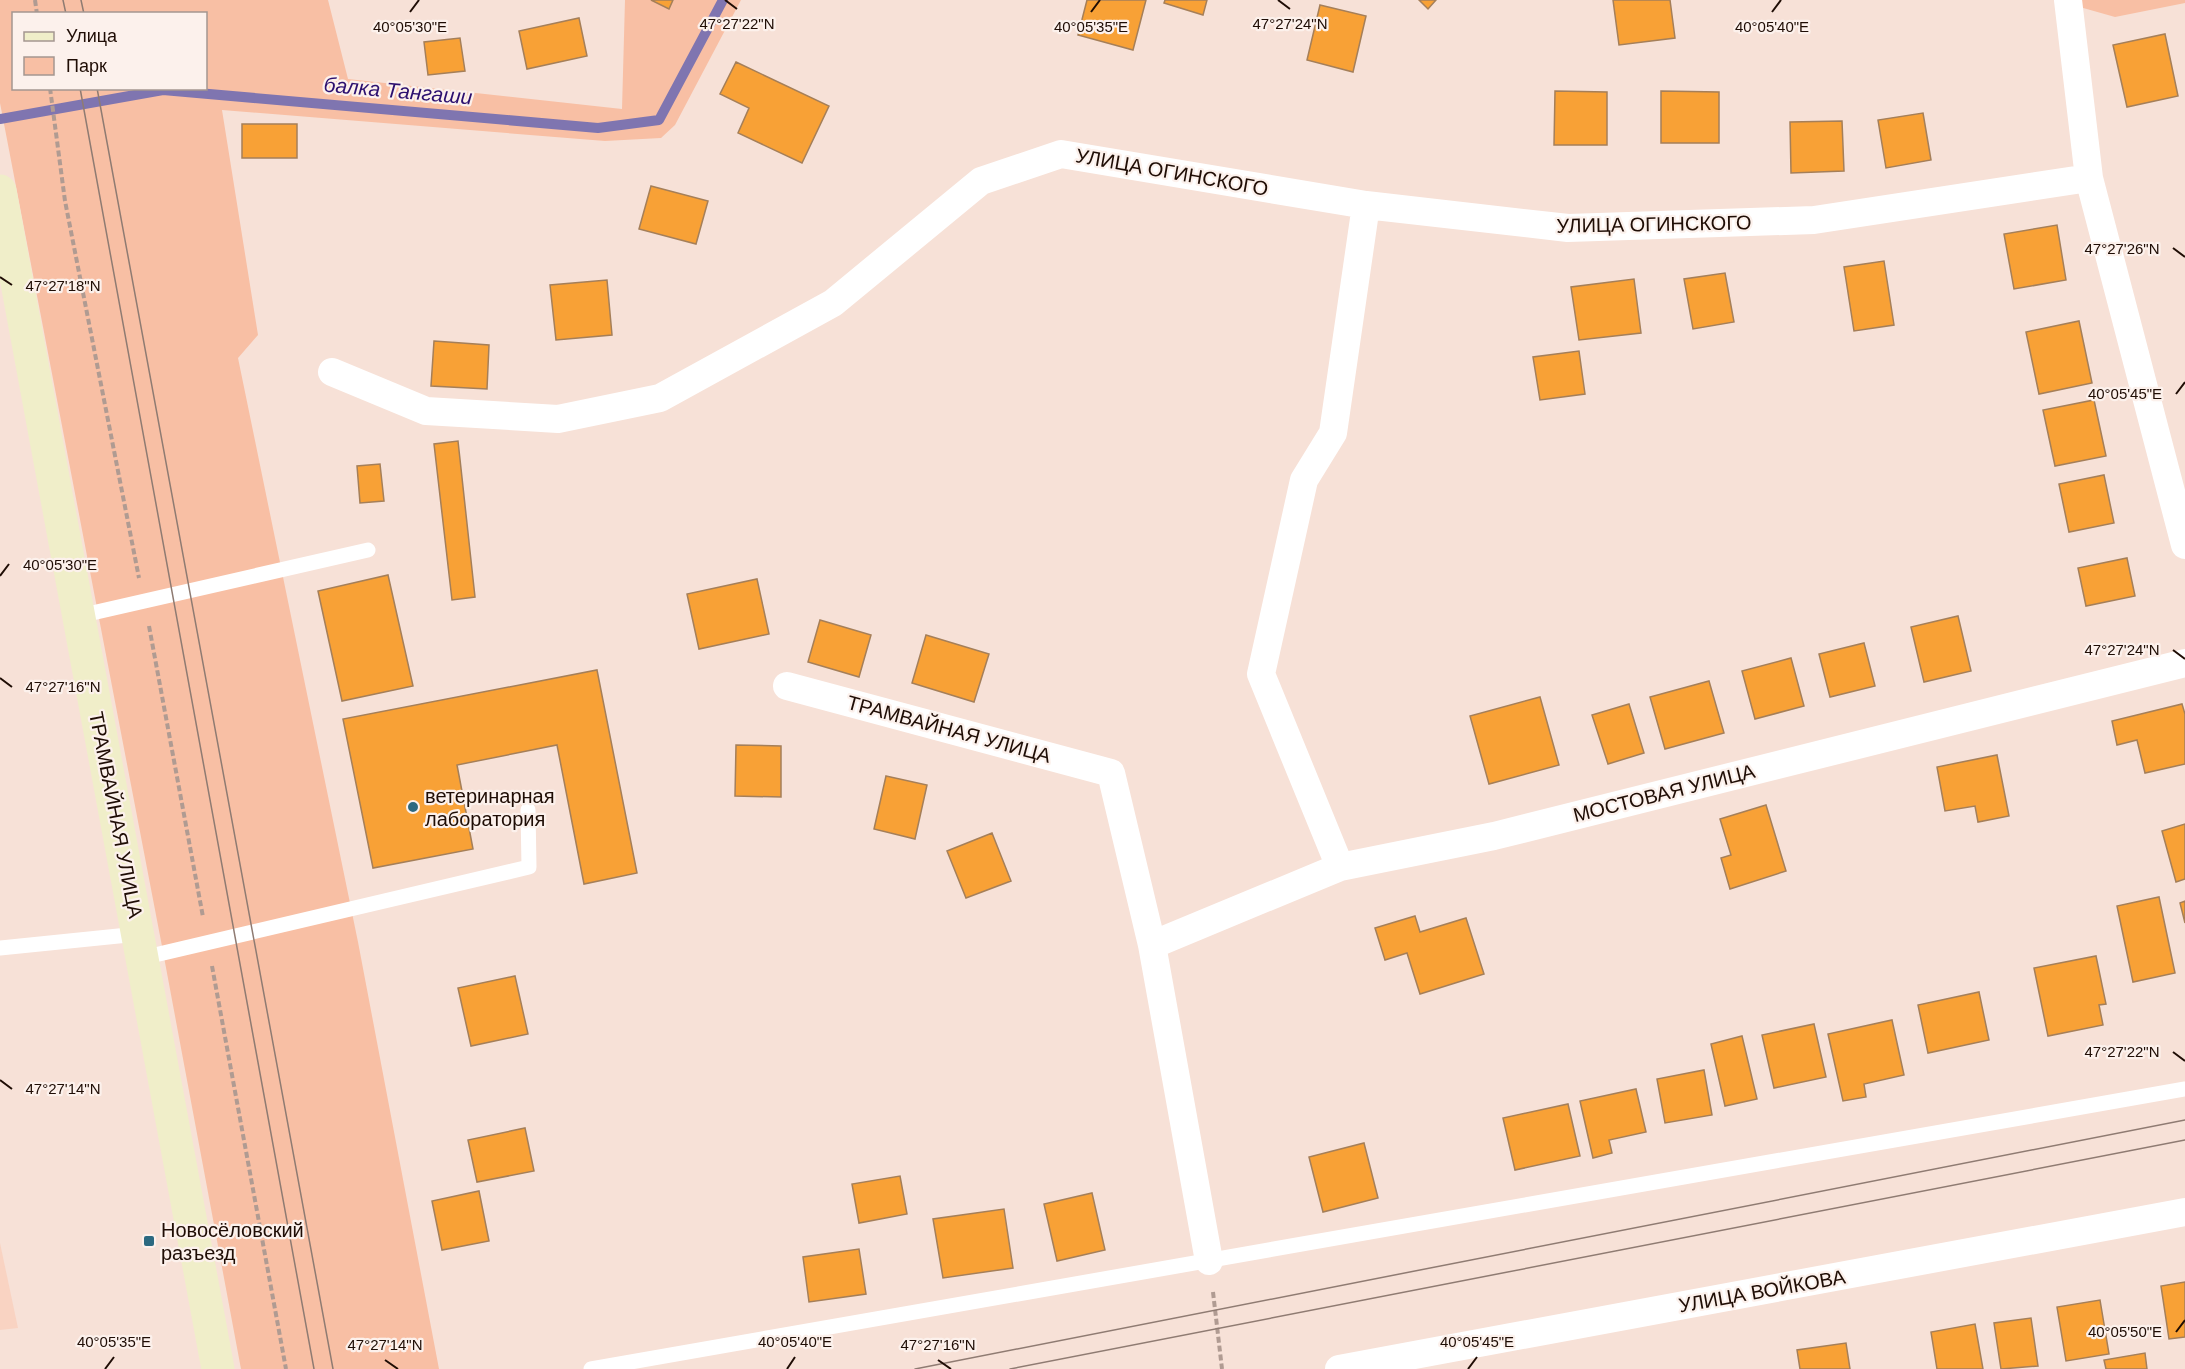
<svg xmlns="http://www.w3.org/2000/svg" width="2185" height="1369" font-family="Helvetica,sans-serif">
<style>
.built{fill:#f9d3c2}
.green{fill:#f8bfa4;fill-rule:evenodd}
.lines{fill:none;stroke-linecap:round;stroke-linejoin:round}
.stream{stroke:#7f75b0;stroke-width:10}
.building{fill:#f8a136;stroke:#a57f59;stroke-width:1.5}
.path{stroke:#b09b92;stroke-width:4;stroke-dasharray:6 3;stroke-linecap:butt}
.service{stroke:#fff;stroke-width:15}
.minor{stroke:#fff;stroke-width:28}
.secondary{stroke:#f0eec9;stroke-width:33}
.tram{stroke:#8f7b72;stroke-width:1.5}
.ticks{fill:none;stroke:#1f0d05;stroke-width:2}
.poi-dot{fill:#2c6980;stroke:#fcf1ec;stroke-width:2}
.labels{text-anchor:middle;stroke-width:4.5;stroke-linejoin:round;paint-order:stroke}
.street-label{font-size:20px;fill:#1f0d05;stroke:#fcf1ec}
.poi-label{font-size:20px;fill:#1f0d05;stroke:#fcf1ec;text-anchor:start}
.water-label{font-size:21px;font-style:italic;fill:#2c106f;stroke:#fcf1ec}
.ticks-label{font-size:15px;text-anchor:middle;fill:#1f0d05;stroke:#fcf1ec;stroke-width:4.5;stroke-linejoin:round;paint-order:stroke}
</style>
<rect width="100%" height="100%" fill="#f7e1d7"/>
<path class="built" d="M 0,1243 L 18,1328 L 0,1330 Z"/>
<path class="green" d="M 0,0 L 328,0 L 348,79 L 622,109 L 625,0 L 741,0 L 675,125 L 661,138 L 605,141 L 222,110 L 258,335 L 238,358 L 358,942 L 439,1369 L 241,1369 L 161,941 L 0,103 ZM 14,14 L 206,14 L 206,88 L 14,88 Z
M 2055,0 L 2185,0 L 2185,3 L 2115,17 Z"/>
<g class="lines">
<path class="stream" d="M 0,119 L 163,90 L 598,128 L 659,120 L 723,0"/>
</g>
<path class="building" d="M 651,0 L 673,0 L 669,9 Z
M 1087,0 L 1146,0 L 1133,50 L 1078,35 Z
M 1165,0 L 1207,0 L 1203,15 L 1164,3 Z
M 1419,0 L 1436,0 L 1428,9 Z
M 1613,0 L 1670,0 L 1675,38 L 1619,45 Z
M 1320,5 L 1366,16 L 1353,72 L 1307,60 Z
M 579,18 L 587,56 L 527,69 L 519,31 Z
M 2165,34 L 2178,96 L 2127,107 L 2113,45 Z
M 460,38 L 465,71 L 428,75 L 424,42 Z
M 736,62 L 829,106 L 802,163 L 738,133 L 749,108 L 720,94 Z
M 1555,91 L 1607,92 L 1607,145 L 1554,145 Z
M 1661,91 L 1719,92 L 1719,143 L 1661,143 Z
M 1923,113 L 1931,160 L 1886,168 L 1878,120 Z
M 1842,121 L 1844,171 L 1791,173 L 1790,122 Z
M 242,124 L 297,124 L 297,158 L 242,158 Z
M 651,186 L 708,201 L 696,244 L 639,229 Z
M 2057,225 L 2066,280 L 2014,289 L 2004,234 Z
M 1884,261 L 1894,325 L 1854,331 L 1844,267 Z
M 1725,273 L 1734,322 L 1693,329 L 1684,279 Z
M 1634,279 L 1641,333 L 1579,340 L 1571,287 Z
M 607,280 L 612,335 L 556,340 L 550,285 Z
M 2079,321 L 2092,383 L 2039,394 L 2026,332 Z
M 434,341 L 489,345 L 487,389 L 431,386 Z
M 1579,351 L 1585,394 L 1540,400 L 1533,357 Z
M 2094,400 L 2106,456 L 2055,466 L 2043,410 Z
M 458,441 L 475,597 L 452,600 L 434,444 Z
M 380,464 L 384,501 L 360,503 L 357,466 Z
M 2104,475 L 2114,523 L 2069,532 L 2059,484 Z
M 2127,558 L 2135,596 L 2086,606 L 2078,568 Z
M 388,575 L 413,686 L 342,701 L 318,591 Z
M 757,579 L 769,634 L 699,649 L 687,594 Z
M 1958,616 L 1971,671 L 1924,682 L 1911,627 Z
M 820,620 L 871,635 L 859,677 L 808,662 Z
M 926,635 L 989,654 L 974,702 L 912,683 Z
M 1864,643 L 1875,686 L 1830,697 L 1819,654 Z
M 1791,658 L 1804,706 L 1755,719 L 1742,671 Z
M 597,670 L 637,873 L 584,884 L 557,745 L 457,765 L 473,849 L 373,868 L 343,719 Z
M 1709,681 L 1724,733 L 1665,749 L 1650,697 Z
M 1540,697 L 1559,765 L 1489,784 L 1470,716 Z
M 1629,704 L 1644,753 L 1608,764 L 1592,715 Z
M 2182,704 L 2185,714 L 2185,764 L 2145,773 L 2137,740 L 2117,745 L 2112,721 Z
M 736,745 L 781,746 L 781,797 L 735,796 Z
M 1997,755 L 2009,816 L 1978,822 L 1975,806 L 1945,811 L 1937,767 Z
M 886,776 L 927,785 L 915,839 L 874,829 Z
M 1766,805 L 1786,871 L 1730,889 L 1721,858 L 1731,855 L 1720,819 Z
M 2185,824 L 2185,879 L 2176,882 L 2162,831 Z
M 992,833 L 1011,881 L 966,898 L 947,851 Z
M 2159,897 L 2175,973 L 2133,982 L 2117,906 Z
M 2185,901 L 2185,923 L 2180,903 Z
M 1415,916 L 1420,932 L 1466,918 L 1484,974 L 1420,994 L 1407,953 L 1385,960 L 1375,928 Z
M 2096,956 L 2106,1004 L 2099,1005 L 2103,1025 L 2048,1036 L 2034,968 Z
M 515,976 L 528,1034 L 471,1046 L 458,988 Z
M 1979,992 L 1989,1040 L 1928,1053 L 1918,1005 Z
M 1892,1020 L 1904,1075 L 1864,1084 L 1866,1097 L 1843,1101 L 1828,1034 Z
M 1814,1024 L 1826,1077 L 1774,1088 L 1762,1035 Z
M 1742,1036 L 1757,1099 L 1725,1106 L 1711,1044 Z
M 1704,1070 L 1712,1115 L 1665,1123 L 1657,1079 Z
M 1636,1089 L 1646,1132 L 1609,1140 L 1612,1153 L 1593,1158 L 1580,1101 Z
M 1568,1104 L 1580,1156 L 1515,1170 L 1503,1118 Z
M 525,1128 L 534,1171 L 477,1182 L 468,1140 Z
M 1364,1143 L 1378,1198 L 1323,1212 L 1309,1157 Z
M 900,1176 L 907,1214 L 859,1223 L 852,1184 Z
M 479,1191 L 489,1241 L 442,1250 L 432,1201 Z
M 1092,1193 L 1105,1250 L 1057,1261 L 1044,1204 Z
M 1004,1209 L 1013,1268 L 943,1278 L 933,1219 Z
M 859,1249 L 866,1294 L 809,1302 L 803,1257 Z
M 2185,1282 L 2185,1337 L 2169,1339 L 2161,1286 Z
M 2100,1300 L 2109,1354 L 2066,1361 L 2057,1307 Z
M 2031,1318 L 2038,1366 L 2001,1369 L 1994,1323 Z
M 1975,1324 L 1983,1369 L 1937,1369 L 1931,1332 Z
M 1846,1343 L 1850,1369 L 1800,1369 L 1797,1350 Z
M 2145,1353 L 2147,1369 L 2106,1369 L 2104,1360 Z"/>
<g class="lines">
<path class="path" d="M 35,0 L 37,14
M 50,88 L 65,201 L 139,578
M 149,626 L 203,917
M 212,966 L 286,1369
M 1213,1292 L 1222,1369"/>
<path class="service" d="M 79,616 L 368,550
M 0,948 L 138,934
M 142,958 L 529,867 L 528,810
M 591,1369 L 2185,1089"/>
<path class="minor" d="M 2068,0 L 2089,178 L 2185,545
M 332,372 L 426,411 L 558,419 L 660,398 L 833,303 L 981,181 L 1061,154 L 1366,205 L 1568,228 L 1814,220 L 2089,178
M 787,686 L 1111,773 L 1152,945 L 1209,1261
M 1340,867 L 1261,674 L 1304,480 L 1333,433 L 1366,205
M 1152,945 L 1340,867 L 1494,836 L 2185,663
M 1339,1369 L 2185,1212"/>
<path class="secondary" d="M 0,191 L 218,1369"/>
<path class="tram" d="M 63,0 L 66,14
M 81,0 L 84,14
M 80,88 L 314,1369
M 97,88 L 333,1369
M 915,1369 L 2185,1120
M 1010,1369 L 2185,1140"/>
</g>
<path class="ticks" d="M 725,0 L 737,9M 1278,0 L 1290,9M 410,12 L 419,0M 1091,12 L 1100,0M 1772,12 L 1781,0M 2173,248 L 2185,257M 0,277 L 12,285M 2176,394 L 2185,382M 0,576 L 9,564M 2173,650 L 2185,659M 0,678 L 12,687M 2173,1052 L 2185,1061M 0,1080 L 12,1089M 2176,1332 L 2185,1320M 385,1360 L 398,1369M 938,1360 L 951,1369M 105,1369 L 114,1357M 787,1369 L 795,1357M 1468,1369 L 1477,1357"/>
<g class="poi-dot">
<circle cx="413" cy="807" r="6"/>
<rect x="143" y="1235" width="12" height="12" rx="3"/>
</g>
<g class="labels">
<g class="street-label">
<text transform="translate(1172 172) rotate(10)" y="7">УЛИЦА ОГИНСКОГО</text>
<text transform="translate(1654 224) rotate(-1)" y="7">УЛИЦА ОГИНСКОГО</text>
<text transform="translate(949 729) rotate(15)" y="7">ТРАМВАЙНАЯ УЛИЦА</text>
<text transform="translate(1664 793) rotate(-14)" y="7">МОСТОВАЯ УЛИЦА</text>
<text transform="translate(116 815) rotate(79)" y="7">ТРАМВАЙНАЯ УЛИЦА</text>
<text transform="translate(1762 1291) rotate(-10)" y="7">УЛИЦА ВОЙКОВА</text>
</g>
<g class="poi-label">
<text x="425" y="803">ветеринарная<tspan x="425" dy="23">лаборатория</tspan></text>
<text x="161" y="1237">Новосёловский<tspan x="161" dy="23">разъезд</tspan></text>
</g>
<g class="water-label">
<text transform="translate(398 91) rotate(5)" y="7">балка Тангаши</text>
</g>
</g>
<g class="ticks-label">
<text x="737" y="29">47°27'22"N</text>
<text x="1290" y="29">47°27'24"N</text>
<text x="1091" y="32">40°05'35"E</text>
<text x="1772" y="32">40°05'40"E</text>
<text x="410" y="32">40°05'30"E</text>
<text x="2122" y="254">47°27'26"N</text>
<text x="63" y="291">47°27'18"N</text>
<text x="2125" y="399">40°05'45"E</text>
<text x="60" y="570">40°05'30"E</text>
<text x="2122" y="655">47°27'24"N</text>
<text x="63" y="692">47°27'16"N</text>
<text x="2122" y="1057">47°27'22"N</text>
<text x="63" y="1094">47°27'14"N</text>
<text x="2125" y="1337">40°05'50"E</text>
<text x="114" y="1347">40°05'35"E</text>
<text x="795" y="1347">40°05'40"E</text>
<text x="1477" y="1347">40°05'45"E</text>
<text x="385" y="1350">47°27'14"N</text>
<text x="938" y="1350">47°27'16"N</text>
</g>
<rect x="12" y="12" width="195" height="78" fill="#fcf1ec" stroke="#a49690" stroke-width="1.5"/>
<rect x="24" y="32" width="30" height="9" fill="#f0eec9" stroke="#a49690" stroke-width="1.5"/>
<text x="66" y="42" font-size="18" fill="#1f0d05">Улица</text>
<rect x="24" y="57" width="30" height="18" fill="#f8bfa4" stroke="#a49690" stroke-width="1.5"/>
<text x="66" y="72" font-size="18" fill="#1f0d05">Парк</text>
</svg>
